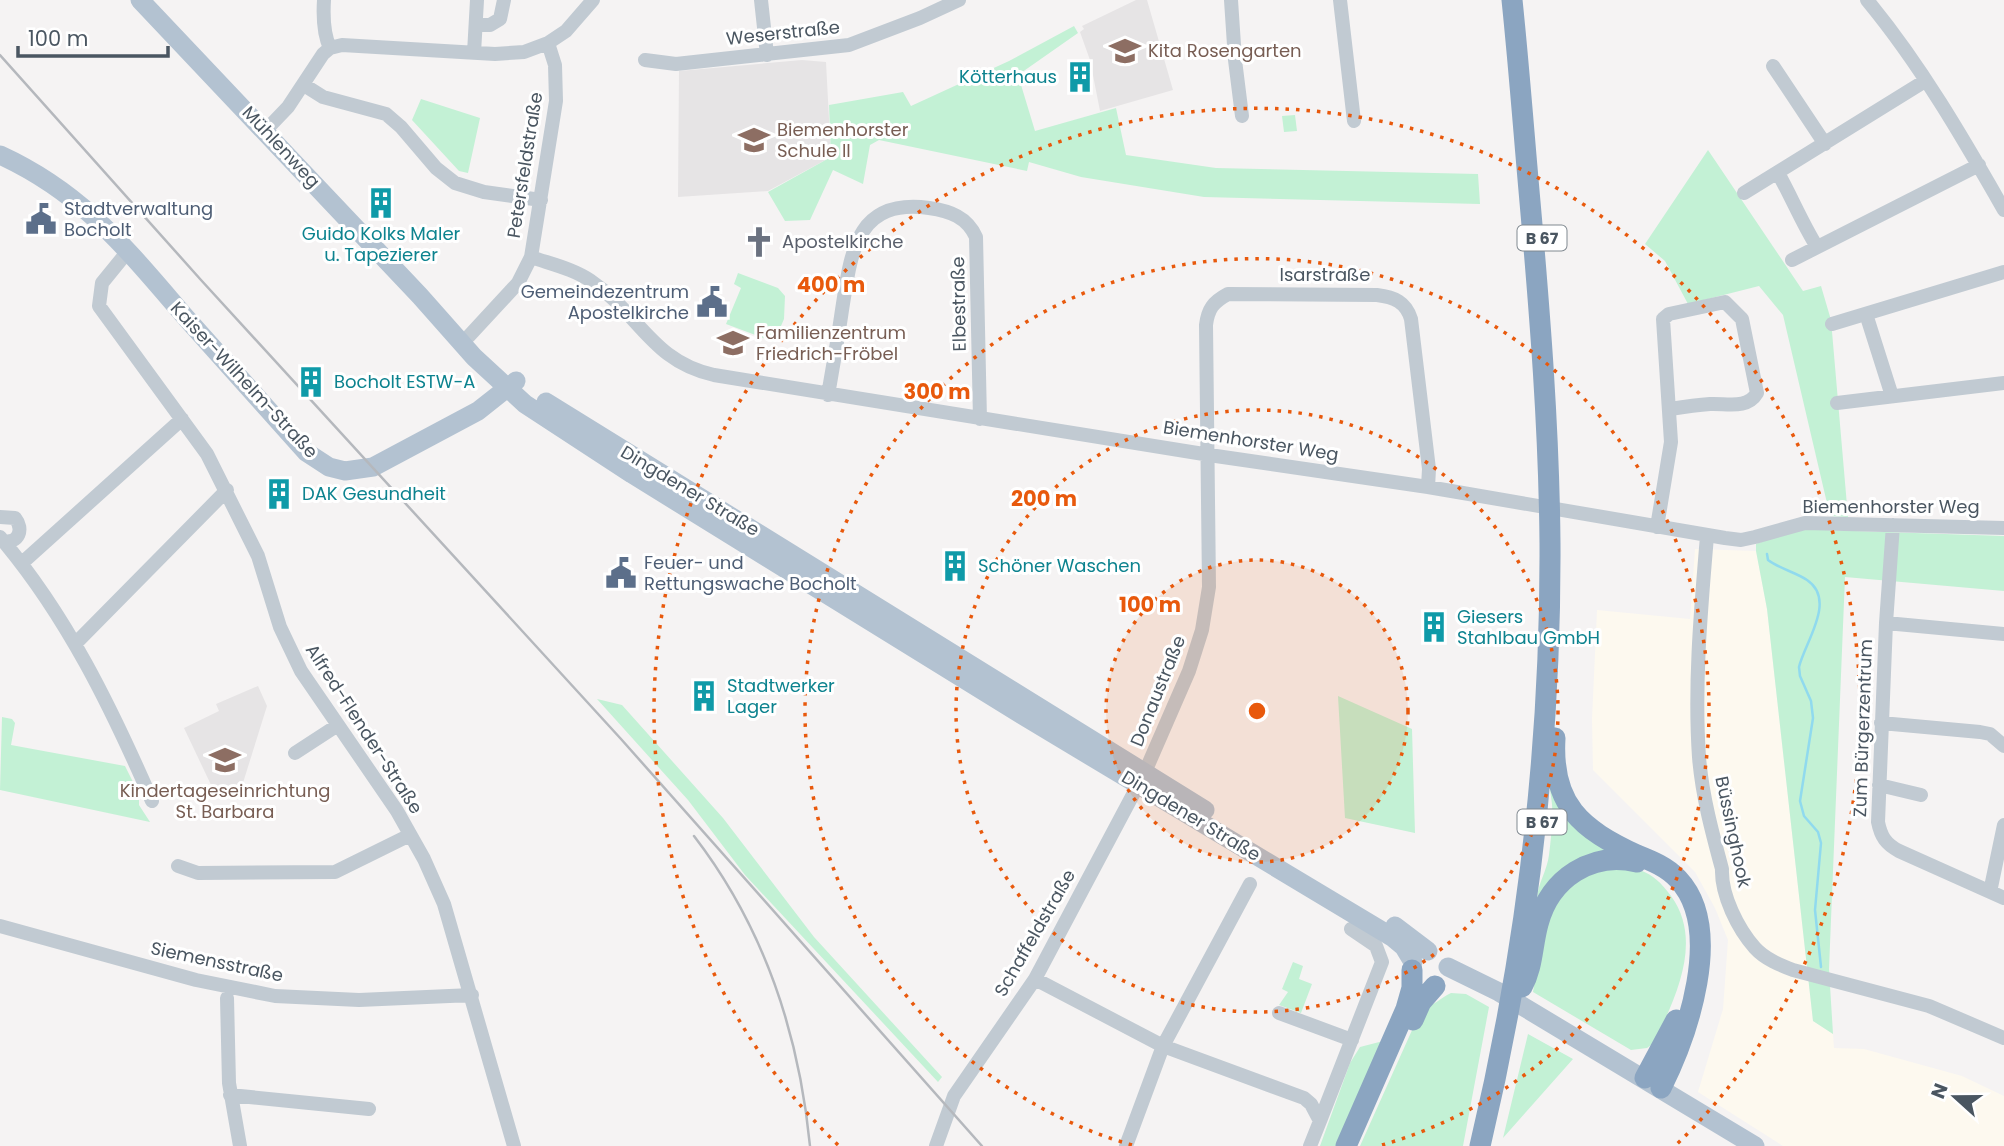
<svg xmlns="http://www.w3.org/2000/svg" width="2004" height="1146" font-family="Poppins,sans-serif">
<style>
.commercial{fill:#fdf9ef}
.education{fill:#e6e4e5}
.green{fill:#c3f1d5}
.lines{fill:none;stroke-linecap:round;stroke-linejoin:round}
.stream{stroke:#90daee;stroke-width:2.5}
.minor{stroke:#c1cad2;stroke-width:14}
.major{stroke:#b3c2d1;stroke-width:19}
.highway{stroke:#8ba5c1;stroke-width:21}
.rail{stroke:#b5b8bd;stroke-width:2.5}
.ring{fill:none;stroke:#e8590c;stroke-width:3.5;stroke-dasharray:3.5 7}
.labels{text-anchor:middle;stroke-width:6;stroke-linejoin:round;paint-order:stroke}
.shield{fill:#fff;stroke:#808990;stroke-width:2}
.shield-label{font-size:16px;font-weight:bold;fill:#4a5661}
.street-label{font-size:18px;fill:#4a5661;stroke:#fff}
.education-label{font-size:18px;fill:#785e54;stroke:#fff;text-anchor:start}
.culture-label{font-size:18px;fill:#0d838f;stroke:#fff;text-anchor:start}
.service-label{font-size:18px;fill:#4e5e75;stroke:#fff;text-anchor:start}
.worship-label{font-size:18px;fill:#5b616d;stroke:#fff;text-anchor:start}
.centre{fill:#e8590c;stroke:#fff;stroke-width:3.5}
.ring-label{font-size:21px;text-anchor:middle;font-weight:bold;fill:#e8590c;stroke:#fff;stroke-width:6;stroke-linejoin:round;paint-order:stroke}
</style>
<rect width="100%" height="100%" fill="#f5f3f3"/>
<path class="commercial" d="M 1695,549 L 1756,551 L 1767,609 L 1813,1021 L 1833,1034 L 1834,1048 L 1864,1049 L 1962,1076 L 2004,1096 L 2004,1146 L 1783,1146 L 1698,1092 L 1723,1009 L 1728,940 L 1715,908 L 1695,872 L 1593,770 L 1592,719 L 1597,610 L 1690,619 Z"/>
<path class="education" d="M 1136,0 L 1147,0 L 1173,90 L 1100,111 L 1090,60 L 1080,32 L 1084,29 L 1082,26 Z
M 802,60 L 826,62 L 831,157 L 768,191 L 678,197 L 679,71 Z
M 258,686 L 267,706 L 242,786 L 212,787 L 184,728 L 219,711 L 216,704 Z"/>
<path class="green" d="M 1074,26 L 1078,33 L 1018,75 L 1035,131 L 1116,108 L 1126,155 L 1216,168 L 1478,174 L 1480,204 L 1204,197 L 1081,177 L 1029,162 L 1027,171 L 879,140 L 870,145 L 863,184 L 833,170 L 810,220 L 785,221 L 768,192 L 831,157 L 829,105 L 903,92 L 911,106 L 1009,61 Z
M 421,99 L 480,118 L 468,173 L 459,171 L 412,120 Z
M 1295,115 L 1297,131 L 1284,132 L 1282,116 Z
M 1708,150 L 1803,291 L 1821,286 L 1831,320 L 1848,517 L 1830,516 L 1783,315 L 1759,286 L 1688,304 L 1665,261 L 1645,244 Z
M 738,273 L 778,288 L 785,296 L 784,319 L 774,342 L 726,324 L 741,288 L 734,284 Z
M 1796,529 L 2004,536 L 2004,591 L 1845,577 L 1829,969 L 1833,1034 L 1813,1021 L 1767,609 L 1756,551 L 1756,544 Z
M 1338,696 L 1412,729 L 1415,833 L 1345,818 Z
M 597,699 L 622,705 L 723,818 L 814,937 L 942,1077 L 938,1082 L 745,875 L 688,800 Z
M 2,717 L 12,719 L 15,723 L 11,745 L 125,766 L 139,794 L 139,805 L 150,822 L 0,790 Z
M 1549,776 L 1614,850 L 1541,900 L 1537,898 C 1538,883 1547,871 1549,855 C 1551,839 1553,820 1552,804 C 1551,794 1549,787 1549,776 Z
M 1601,865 C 1633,865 1652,869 1671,896 C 1704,941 1675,999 1654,1043 L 1647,1048 L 1631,1050 L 1533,992 L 1543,926 L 1571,882 Z
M 1293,962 L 1303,966 L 1299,979 L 1312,984 L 1301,1013 L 1279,1005 L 1288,992 L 1282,989 Z
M 1451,993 L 1466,994 L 1489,1007 L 1463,1146 L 1360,1146 L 1422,1008 C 1434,1006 1440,998 1451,993 Z
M 1528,1034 L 1573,1059 L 1503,1138 Z
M 1387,1040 L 1343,1146 L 1320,1146 L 1350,1063 L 1360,1047 Z"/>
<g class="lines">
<path class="stream" d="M 1767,554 L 1768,560 C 1780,569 1795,572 1807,580 C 1837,600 1805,642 1799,667 L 1800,676 L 1811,701 L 1813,718 L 1800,801 L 1804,816 L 1818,832 L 1821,843 L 1815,910 L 1821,967"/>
<path class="minor" d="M 324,0 C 323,16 323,33 330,48
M 761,0 L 767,55
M 1231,0 L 1235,60 L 1242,116
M 1340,0 L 1354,121
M 1867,0 C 1920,64 1963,138 2004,210
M 476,25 L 490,25 L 500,19 L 504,0
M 474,53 L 477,0
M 645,60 L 676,64 L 849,45 L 920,18 L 959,0
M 1773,66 L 1825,144
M 304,85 L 323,97 L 386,114 L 401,127 L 436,168 L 455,183 L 484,192 L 541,200
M 265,131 L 288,107 L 323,54 L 330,48 L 342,45 L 495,54 L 524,52 L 548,43 L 566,31 L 593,0
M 1778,173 C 1792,198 1802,223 1817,247
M 1744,193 L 1925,81
M 128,251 L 102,283 L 99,306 L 207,454 L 258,556 L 280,627 L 301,671 L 397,811 L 424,859 L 444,904 L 514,1146
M 531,257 C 551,264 574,269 591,281 C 639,313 651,361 714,375 L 1216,456 L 1428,487 L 1725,538 L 1741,540 L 1755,537 L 1805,523 L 2004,528
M 1792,260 L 1979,165
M 1866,314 L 1892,396
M 1832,324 L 2004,272
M 469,336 L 518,283 L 531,257 L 556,101 L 555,65 L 548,43
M 828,395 C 833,366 838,338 842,310 C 851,254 855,198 929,208 C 950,211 967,217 976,237 L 980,419
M 1837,403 L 2004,383
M 0,517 L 15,518 C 24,529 19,544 3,541
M 1893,525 L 1886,623 L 1878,822 C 1881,837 1886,844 1899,851 L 2004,898
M 1657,527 L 1671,442 L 1663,319 L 1669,314 L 1725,302 L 1742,319 L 1757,393 C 1747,410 1726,403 1710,404 C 1697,405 1683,407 1670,409
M 1707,536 C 1701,608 1694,684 1699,757 C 1702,795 1712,832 1722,869 C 1721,895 1738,929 1755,948 C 1765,959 1780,965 1793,970 L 1929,1006 L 2004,1038
M 0,537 C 67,616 111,707 152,801
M 22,563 L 182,419
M 1886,623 L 2004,634
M 76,643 L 227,490
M 1881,723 L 1980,732 L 1990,734 L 2004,746
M 295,753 L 338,725
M 1879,785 L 1921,795
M 178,866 L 198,873 L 335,872 L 410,835
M 1990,892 L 2004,825
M 0,926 L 196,980 L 275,996 L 359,1000 L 472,995
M 1035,979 L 1163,1046 L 1304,1098 L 1311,1104 L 1320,1121 L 1310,1146
M 227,998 L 229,1083 L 240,1146
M 1279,1013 L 1352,1040
M 230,1095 L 369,1109
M 1320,1121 L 1382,962 L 1376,946 L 1351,929
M 936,1146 L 954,1096 L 1035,979 L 1145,772 L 1189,671 L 1202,630 L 1209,587 L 1206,325 C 1208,309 1213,302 1228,294 L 1377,295 C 1394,297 1406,302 1411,319 L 1429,469 L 1428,487
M 1126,1146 L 1163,1046 L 1250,884"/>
<path class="major" d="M 140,0 L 420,296 L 474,357 L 525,404 L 632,474 L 1022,715 L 1392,937 L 1404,947 L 1413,962
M 0,155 C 85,194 128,251 188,320 C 227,364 267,408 306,452 L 329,467 L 345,471 L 373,467 L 478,411 L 516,381
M 546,402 L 1205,810
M 1395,926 L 1428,951
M 1448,967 L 1499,992 L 1755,1146"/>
<path class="highway" d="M 1555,738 C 1551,805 1581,829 1637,855 C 1652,861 1667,867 1678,879 C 1725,929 1687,1036 1661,1088
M 1522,987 C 1533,967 1532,946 1538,924 C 1550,878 1592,851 1637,862
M 1413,1020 L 1421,1002 L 1435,986
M 1645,1078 L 1676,1020
M 1346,1146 L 1406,1009 L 1412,988 L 1412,970
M 1480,1146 C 1527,949 1551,746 1550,543 C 1549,429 1540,315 1530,202 C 1524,135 1519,67 1512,0"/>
<path class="rail" d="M 0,55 L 201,280 L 621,739 L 982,1146
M 694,836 C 764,927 799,1033 810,1146"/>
</g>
<circle cx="1257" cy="711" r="151" fill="#e8590c" fill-opacity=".12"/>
<g class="ring">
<circle cx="1257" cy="711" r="151"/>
<circle cx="1257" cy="711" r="301"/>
<path d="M1132 1145A452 452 0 1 1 1382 1145"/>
<path d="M838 1145A603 603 0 1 1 1676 1145"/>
</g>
<defs>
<symbol id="school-bare" viewBox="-9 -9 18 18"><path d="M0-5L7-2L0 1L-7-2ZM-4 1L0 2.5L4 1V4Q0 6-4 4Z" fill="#8d6e63" stroke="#fff" stroke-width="2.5" paint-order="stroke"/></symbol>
<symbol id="building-bare" viewBox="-9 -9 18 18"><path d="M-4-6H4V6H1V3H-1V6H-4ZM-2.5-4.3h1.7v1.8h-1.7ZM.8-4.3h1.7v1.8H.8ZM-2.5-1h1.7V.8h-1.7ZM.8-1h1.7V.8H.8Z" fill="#0f9aa8" stroke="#fff" stroke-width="2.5" paint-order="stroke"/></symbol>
<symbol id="civic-bare" viewBox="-9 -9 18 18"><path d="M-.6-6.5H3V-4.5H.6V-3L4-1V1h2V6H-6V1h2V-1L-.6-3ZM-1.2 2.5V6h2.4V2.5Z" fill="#5c6f8a" stroke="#fff" stroke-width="2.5" paint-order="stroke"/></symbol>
<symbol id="church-bare" viewBox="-9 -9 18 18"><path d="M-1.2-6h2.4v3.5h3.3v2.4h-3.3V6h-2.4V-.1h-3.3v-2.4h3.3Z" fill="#6b7280" stroke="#fff" stroke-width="2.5" paint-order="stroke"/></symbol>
</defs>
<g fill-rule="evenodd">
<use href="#school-bare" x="1103" y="29" width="44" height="44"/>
<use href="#building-bare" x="1058" y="55" width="44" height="44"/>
<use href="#school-bare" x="732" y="118" width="44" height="44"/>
<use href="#building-bare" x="359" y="181" width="44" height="44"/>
<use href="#civic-bare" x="19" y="197" width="44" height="44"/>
<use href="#church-bare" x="737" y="220" width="44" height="44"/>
<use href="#civic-bare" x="690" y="280" width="44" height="44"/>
<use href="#school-bare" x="711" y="321" width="44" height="44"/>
<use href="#building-bare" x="289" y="360" width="44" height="44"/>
<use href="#building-bare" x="257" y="472" width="44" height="44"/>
<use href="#building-bare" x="933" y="544" width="44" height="44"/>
<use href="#civic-bare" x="599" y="551" width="44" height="44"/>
<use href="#building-bare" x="1412" y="605" width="44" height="44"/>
<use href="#building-bare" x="682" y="674" width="44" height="44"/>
<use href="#school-bare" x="203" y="738" width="44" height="44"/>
</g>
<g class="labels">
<g class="shield">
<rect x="1517.5" y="225.5" width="49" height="25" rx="5"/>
<rect x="1517.5" y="809.5" width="49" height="25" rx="5"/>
</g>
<g class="shield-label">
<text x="1542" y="244">B 67</text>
<text x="1542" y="828">B 67</text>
</g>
<g class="street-label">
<text transform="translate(783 33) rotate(-6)" y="6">Weserstraße</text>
<text transform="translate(281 147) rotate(47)" y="6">Mühlenweg</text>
<text transform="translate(525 165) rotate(-81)" y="6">Petersfeldstraße</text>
<text x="1325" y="281">Isarstraße</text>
<text transform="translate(959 304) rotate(-91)" y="6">Elbestraße</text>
<text transform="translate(244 380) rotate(47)" y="6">Kaiser-Wilhelm-Straße</text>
<text transform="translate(1251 441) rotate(9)" y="6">Biemenhorster Weg</text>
<text transform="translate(690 491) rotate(31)" y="6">Dingdener Straße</text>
<text x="1891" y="513">Biemenhorster Weg</text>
<text transform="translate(1158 691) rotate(-68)" y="6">Donaustraße</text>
<text transform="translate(1863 728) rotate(-88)" y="6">Zum Bürgerzentrum</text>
<text transform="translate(364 729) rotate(57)" y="6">Alfred-Flender-Straße</text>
<text transform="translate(1191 816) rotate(31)" y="6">Dingdener Straße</text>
<text transform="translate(1733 832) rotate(78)" y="6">Büssinghook</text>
<text transform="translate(1035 933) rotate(-60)" y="6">Schaffeldstraße</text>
<text transform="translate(217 962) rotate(12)" y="6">Siemensstraße</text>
</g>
<g class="education-label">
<text x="1148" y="57">Kita Rosengarten</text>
<text x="777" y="136">Biemenhorster<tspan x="777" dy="21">Schule II</tspan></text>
<text x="756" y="339">Familienzentrum<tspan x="756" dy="21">Friedrich-Fröbel</tspan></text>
<text x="225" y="797" text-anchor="middle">Kindertageseinrichtung<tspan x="225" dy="21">St. Barbara</tspan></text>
</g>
<g class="culture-label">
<text x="1057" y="83" text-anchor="end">Kötterhaus</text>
<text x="381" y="240" text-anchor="middle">Guido Kolks Maler<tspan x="381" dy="21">u. Tapezierer</tspan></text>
<text x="334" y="388">Bocholt ESTW-A</text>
<text x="302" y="500">DAK Gesundheit</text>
<text x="978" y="572">Schöner Waschen</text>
<text x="1457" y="623">Giesers<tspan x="1457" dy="21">Stahlbau GmbH</tspan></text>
<text x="727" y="692">Stadtwerker<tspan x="727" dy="21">Lager</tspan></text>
</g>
<g class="service-label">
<text x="64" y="215">Stadtverwaltung<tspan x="64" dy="21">Bocholt</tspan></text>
<text x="689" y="298" text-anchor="end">Gemeindezentrum<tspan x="689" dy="21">Apostelkirche</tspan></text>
<text x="644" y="569">Feuer- und<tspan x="644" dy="21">Rettungswache Bocholt</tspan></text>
</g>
<g class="worship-label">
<text x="782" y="248">Apostelkirche</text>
</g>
</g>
<circle cx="1257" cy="711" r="10" class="centre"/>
<g class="ring-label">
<text x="831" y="292">400 m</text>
<text x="937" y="399">300 m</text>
<text x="1044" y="506">200 m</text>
<text x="1150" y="612">100 m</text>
</g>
<g transform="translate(1955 1097) rotate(291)" stroke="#ffffff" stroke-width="5" paint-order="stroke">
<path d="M0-5L12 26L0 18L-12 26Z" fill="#4a5661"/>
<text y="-10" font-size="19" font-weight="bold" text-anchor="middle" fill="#4a5661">N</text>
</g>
<path d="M18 46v10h150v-10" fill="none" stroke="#4a5661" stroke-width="3.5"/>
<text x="28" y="46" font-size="21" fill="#4a5661" stroke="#ffffff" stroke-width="5" paint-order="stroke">100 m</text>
</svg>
